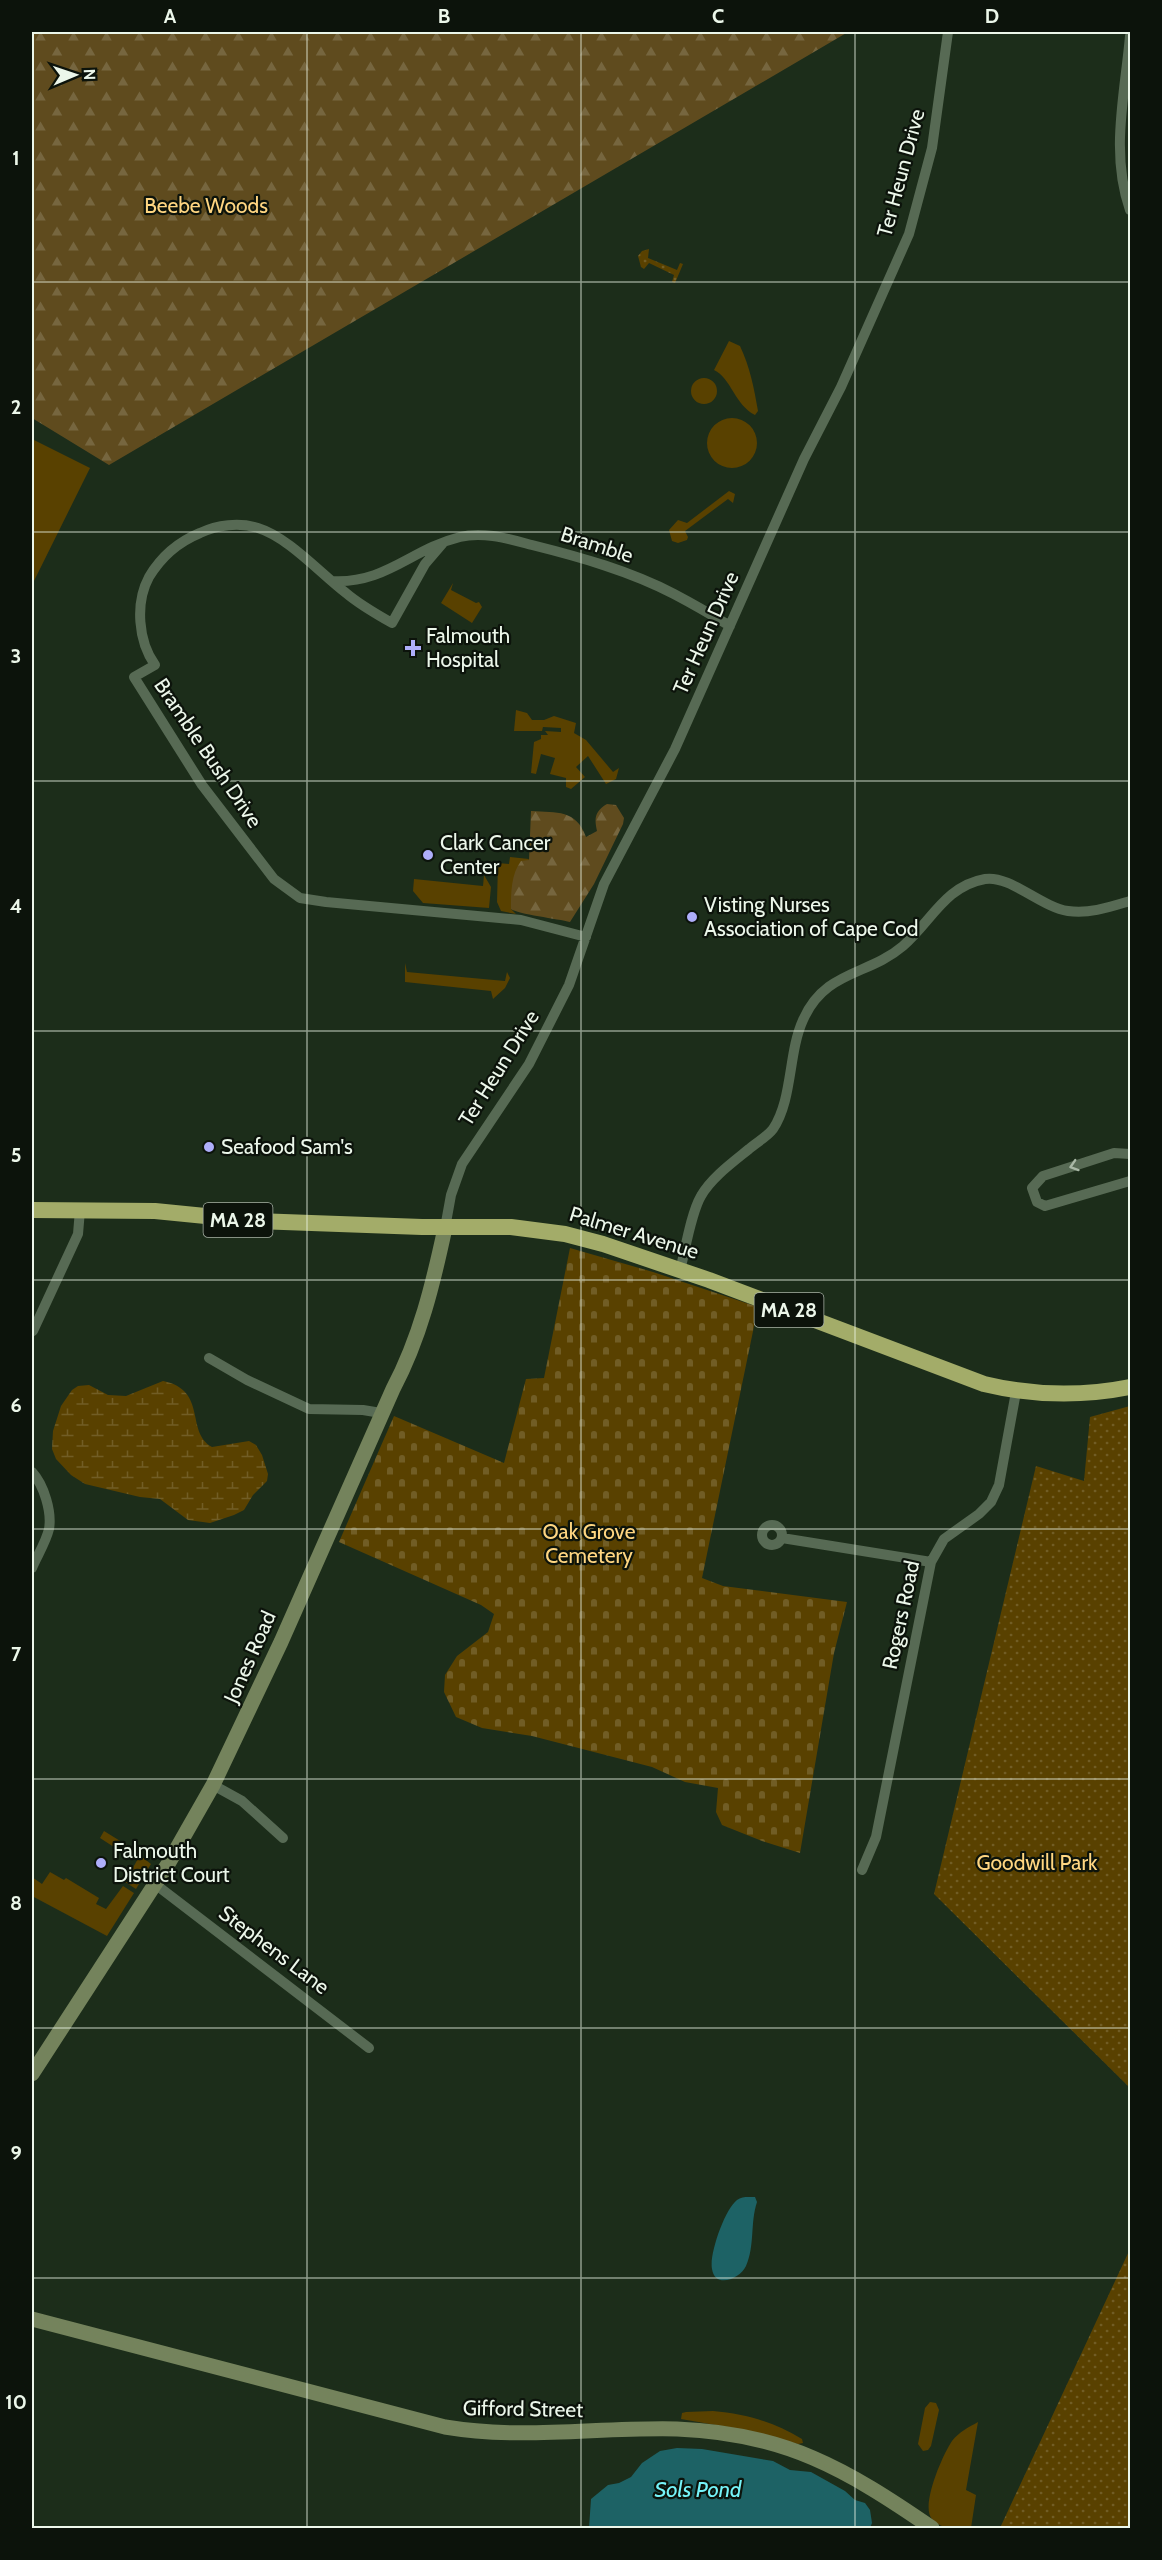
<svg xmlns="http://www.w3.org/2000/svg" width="1162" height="2560" font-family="Cabin,sans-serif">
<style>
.grass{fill:#594100}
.forest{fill:url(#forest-firs)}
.wetland{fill:url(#wetland-marsh)}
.cemetery{fill:url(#cemetery-stones)}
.park{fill:url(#park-dots)}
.water{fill:#1d6265}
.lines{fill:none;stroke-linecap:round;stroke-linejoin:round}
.minor{stroke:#576a54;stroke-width:10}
.secondary{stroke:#74835c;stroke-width:15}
.trunk{stroke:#a3ac69;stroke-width:16}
.oneway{stroke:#a9b8a6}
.grid{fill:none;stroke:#ecf7ea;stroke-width:1.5;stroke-opacity:0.55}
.poi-dot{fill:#aeaefa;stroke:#0c130b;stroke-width:2}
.labels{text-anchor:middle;stroke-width:4.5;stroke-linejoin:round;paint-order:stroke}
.shield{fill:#0c130b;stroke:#a9b3a7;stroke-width:1.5}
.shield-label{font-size:20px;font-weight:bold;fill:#ecf7ea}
.street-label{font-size:21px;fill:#ecf7ea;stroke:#0c130b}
.park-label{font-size:21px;fill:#ffd681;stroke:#0c130b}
.poi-label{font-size:21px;fill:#ecf7ea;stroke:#0c130b;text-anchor:start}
.water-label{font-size:22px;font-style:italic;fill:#75f4f9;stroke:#0c130b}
.neatline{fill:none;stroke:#ecf7ea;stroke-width:2}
.grid-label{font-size:20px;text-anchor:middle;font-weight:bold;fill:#ecf7ea}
</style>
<defs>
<pattern id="forest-firs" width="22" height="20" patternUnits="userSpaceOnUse" patternTransform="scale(1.5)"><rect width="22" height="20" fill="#5f4b1e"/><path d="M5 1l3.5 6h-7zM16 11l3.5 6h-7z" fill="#76663f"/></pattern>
<pattern id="wetland-marsh" width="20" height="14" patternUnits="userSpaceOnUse" patternTransform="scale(1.5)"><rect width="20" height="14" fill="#594100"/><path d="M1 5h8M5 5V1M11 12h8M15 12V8" fill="none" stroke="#715d25"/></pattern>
<pattern id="cemetery-stones" width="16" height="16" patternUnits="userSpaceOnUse" patternTransform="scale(1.5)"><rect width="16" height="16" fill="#594100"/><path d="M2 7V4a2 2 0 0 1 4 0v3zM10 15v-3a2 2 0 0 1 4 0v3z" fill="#715d25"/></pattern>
<pattern id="park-dots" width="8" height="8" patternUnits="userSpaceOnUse" patternTransform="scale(1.5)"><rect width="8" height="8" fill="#594100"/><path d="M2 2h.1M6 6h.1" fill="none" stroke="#715d25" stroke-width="1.8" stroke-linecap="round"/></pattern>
</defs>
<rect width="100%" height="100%" fill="#1c2d1a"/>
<path class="grass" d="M 729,341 L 740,346 C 750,367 754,388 758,411 L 755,415 C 735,405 731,378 714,370 Z
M691 391a13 13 0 1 1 26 0a13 13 0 1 1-26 0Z
M707 443a25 25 0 1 1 50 0a25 25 0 1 1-50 0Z
M 32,439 L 90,468 L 32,585 Z
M 729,491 L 735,494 L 733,503 L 728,499 L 685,531 L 688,537 L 687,540 L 678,543 L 672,541 L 669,530 L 678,520 L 687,523 Z
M 453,583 L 451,590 L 476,603 L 479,602 L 482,607 L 472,623 L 441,603 Z
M 516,710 L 527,713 L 532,720 L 544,720 L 554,716 L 576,723 L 574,733 L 586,740 L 613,772 L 619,768 L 616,779 L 606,784 L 588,756 L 576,767 L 585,777 L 571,789 L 566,787 L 566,778 L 550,774 L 555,758 L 541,754 L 536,774 L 531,773 L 534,742 L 541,739 L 541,735 L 548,735 L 545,731 L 561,732 L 561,728 L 543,727 L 542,731 L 514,731 Z
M 510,857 L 529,859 L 511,909 L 516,914 L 501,911 L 497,902 L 498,863 L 509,864 Z
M 484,875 L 491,887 L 489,908 L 423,903 L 413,891 L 414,879 L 483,886 Z
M 405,963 L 407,972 L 505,981 L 507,972 L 510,978 L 505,988 L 493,999 L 491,991 L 405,982 Z
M 104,1831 L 143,1855 L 142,1857 L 151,1864 L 136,1889 L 125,1882 L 140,1855 L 124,1845 L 120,1851 L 100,1838 Z
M 50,1872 L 64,1880 L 66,1878 L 99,1898 L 96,1904 L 106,1909 L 123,1886 L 134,1893 L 107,1936 L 32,1896 L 32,1877 L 42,1884 Z
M 930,2402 L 936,2403 L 939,2410 L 931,2446 L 928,2450 L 923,2451 L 918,2444 L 925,2408 Z
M 713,2411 C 747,2414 773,2422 802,2439 L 803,2443 L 798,2444 L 750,2431 L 681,2419 L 682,2413 L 686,2412 Z
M 978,2422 L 966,2490 L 976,2495 L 971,2528 C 957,2528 943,2531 932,2519 C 920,2506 943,2454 952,2441 C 959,2432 969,2427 978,2422 Z"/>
<path class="forest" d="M 32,32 L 848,32 L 109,465 L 32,418 Z
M 607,804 L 616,805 L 624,818 L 623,824 L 594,884 L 570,922 C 559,919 517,914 511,909 C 511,893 511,874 521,861 L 529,860 L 531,811 C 557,813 576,809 586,837 L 597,831 C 594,818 595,811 607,804 Z"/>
<path class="wetland" d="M 163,1381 C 208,1390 185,1432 212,1447 L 249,1441 L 256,1445 L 262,1455 L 268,1474 L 267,1481 L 253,1495 L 244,1510 L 234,1515 L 210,1523 L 188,1520 L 160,1499 L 140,1497 L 85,1484 L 71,1475 L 56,1459 L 52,1449 L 53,1431 L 61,1406 L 72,1390 L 78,1386 L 89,1385 L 108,1395 L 126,1396 Z"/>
<path class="cemetery" d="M 570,1248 L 653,1272 L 758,1307 L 702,1578 L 723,1586 L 847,1602 L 834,1653 L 800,1853 L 762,1841 L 722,1825 L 716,1812 L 718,1788 L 685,1782 L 652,1767 L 532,1736 L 482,1728 L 456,1717 L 444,1692 L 445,1675 L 457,1656 L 488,1632 L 494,1614 L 481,1605 L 339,1542 L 394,1416 L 504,1463 L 526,1379 L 544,1378 Z"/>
<path class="park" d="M 649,249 L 648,258 L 677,270 L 680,263 L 683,264 L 675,283 L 672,282 L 674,275 L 649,263 L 644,269 L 641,267 L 638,256 L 642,251 Z
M 1130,1406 L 1130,2088 L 934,1894 L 1036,1466 L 1084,1481 L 1090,1417 Z
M 1130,2249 L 1130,2528 L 1000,2528 Z"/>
<path class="water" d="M 755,2197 L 757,2202 C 750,2223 755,2246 746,2266 C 740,2279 715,2289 712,2269 C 709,2254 725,2209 737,2200 C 742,2196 749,2197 755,2197 Z
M 677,2448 L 702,2449 L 773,2461 L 790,2470 L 811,2472 L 845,2491 L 855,2500 L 865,2503 L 870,2510 L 872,2523 L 870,2528 L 589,2528 L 591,2499 L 608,2485 L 619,2483 L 631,2477 L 642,2463 L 660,2451 Z"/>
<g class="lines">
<path class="minor" d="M 1130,36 C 1125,94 1110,153 1130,210
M 443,543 L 425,564 L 392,623 C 376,614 360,605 346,593 C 321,574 288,537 258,528 C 239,522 217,525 200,533 C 178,542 161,557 149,577 C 135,603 138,641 155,665 L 134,677 L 202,785 L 274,879 L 300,898 L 326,902 L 521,920 L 586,937
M 332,581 C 386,584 411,549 460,537 C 483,531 509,539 532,545 C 580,557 630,571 674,594 C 693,604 712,615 730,626
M 1130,1154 L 1114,1153 L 1043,1176 L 1032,1188 L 1037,1202 L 1045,1206 L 1130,1181
M 445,1228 L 451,1195 L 462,1164 L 529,1064 L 569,985 L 604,884 L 675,749 L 804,459 L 841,387 L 909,234 L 932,148 L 948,32
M 680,1271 C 685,1251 691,1213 701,1196 C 711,1178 733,1162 749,1149 C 757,1142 767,1137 773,1129 C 793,1099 788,1053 803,1020 C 825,970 868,976 903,946 C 931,922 945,886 985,879 C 1010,875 1041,907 1068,911 C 1090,914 1110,907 1130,901
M 33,1331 L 78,1234 L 80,1210
M 209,1358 L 247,1380 L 309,1409 L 363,1410 L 381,1413
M 32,1472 C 44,1485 52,1512 49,1529 C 46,1542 37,1556 32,1568
M762 1535a10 10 0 1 1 20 0a10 10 0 1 1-20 0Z
M 782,1538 L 931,1562
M 213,1785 L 242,1801 L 283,1838
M 862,1870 L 876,1837 L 931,1562 L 944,1539 L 979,1514 L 991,1502 L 999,1485 L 1016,1392
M 155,1884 L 369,2048"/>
<path class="secondary" d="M 32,2074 L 168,1864 L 213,1785 L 281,1642 L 393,1389 C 420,1338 433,1284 445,1228
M 32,2319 L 445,2427 C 523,2440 598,2427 677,2429 C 785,2433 846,2469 932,2528"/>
<path class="trunk" d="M 32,1210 L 155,1211 L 256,1221 L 422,1227 L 511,1227 L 565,1234 L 603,1244 L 709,1280 L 984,1384 C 1034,1396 1080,1397 1130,1387"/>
</g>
<defs><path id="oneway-chevron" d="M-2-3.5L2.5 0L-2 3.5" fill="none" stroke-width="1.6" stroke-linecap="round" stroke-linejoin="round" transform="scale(1.5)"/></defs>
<use class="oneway" href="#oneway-chevron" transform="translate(1074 1166) rotate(162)"/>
<path class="grid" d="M 307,32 L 307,2528M 581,32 L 581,2528M 855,32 L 855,2528M 32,282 L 1130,282M 32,532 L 1130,532M 32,781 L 1130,781M 32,1031 L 1130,1031M 32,1280 L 1130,1280M 32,1529 L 1130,1529M 32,1779 L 1130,1779M 32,2028 L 1130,2028M 32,2278 L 1130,2278"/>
<g class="poi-dot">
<path d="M410 639h6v6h6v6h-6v6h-6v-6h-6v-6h6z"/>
<circle cx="428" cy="855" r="6"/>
<circle cx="692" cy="917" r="6"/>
<circle cx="209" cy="1147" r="6"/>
<circle cx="101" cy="1863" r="6"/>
</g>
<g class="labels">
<g class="shield">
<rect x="203.5" y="1203" width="69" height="34" rx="4.5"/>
<rect x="754.5" y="1293" width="69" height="34" rx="4.5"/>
</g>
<g class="shield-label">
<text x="238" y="1227">MA 28</text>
<text x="789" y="1317">MA 28</text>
</g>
<g class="street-label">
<text transform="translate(901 173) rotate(-75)" y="7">Ter Heun Drive</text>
<text transform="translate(597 545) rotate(18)" y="7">Bramble</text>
<text transform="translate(706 633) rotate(-66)" y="7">Ter Heun Drive</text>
<text transform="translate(208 753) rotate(56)" y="7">Bramble Bush Drive</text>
<text transform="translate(499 1068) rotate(-58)" y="7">Ter Heun Drive</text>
<text transform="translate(634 1233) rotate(17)" y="7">Palmer Avenue</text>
<text transform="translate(901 1615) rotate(-78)" y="7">Rogers Road</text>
<text transform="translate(250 1657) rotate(-66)" y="7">Jones Road</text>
<text transform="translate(274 1950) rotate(37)" y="7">Stephens Lane</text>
<text transform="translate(523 2409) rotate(1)" y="7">Gifford Street</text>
</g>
<g class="park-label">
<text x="206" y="213">Beebe Woods</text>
<text x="589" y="1539">Oak Grove<tspan x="589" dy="24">Cemetery</tspan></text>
<text x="1037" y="1870">Goodwill Park</text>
</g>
<g class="poi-label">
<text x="426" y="643">Falmouth<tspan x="426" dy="24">Hospital</tspan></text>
<text x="440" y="850">Clark Cancer<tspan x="440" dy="24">Center</tspan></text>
<text x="704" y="912">Visting Nurses<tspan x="704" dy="24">Association of Cape Cod</tspan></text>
<text x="221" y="1154">Seafood Sam's</text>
<text x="113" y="1858">Falmouth<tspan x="113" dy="24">District Court</tspan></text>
</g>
<g class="water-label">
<text x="698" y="2497">Sols Pond</text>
</g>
</g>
<rect width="1162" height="2560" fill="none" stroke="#0c130b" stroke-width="66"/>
<g transform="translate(75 75) rotate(88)" stroke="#0c130b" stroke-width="4.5" paint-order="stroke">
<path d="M0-4.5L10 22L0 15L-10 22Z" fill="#ecf7ea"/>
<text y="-9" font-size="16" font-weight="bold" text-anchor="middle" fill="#ecf7ea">N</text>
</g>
<rect x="33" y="33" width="1096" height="2494" class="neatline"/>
<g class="grid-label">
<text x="170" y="23">A</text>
<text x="444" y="23">B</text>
<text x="718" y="23">C</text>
<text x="992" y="23">D</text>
<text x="16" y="165">1</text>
<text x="16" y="414">2</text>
<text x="16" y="663">3</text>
<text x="16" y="913">4</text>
<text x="16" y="1162">5</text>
<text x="16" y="1412">6</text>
<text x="16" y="1661">7</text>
<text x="16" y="1910">8</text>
<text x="16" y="2160">9</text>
<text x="16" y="2409">10</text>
</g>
</svg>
